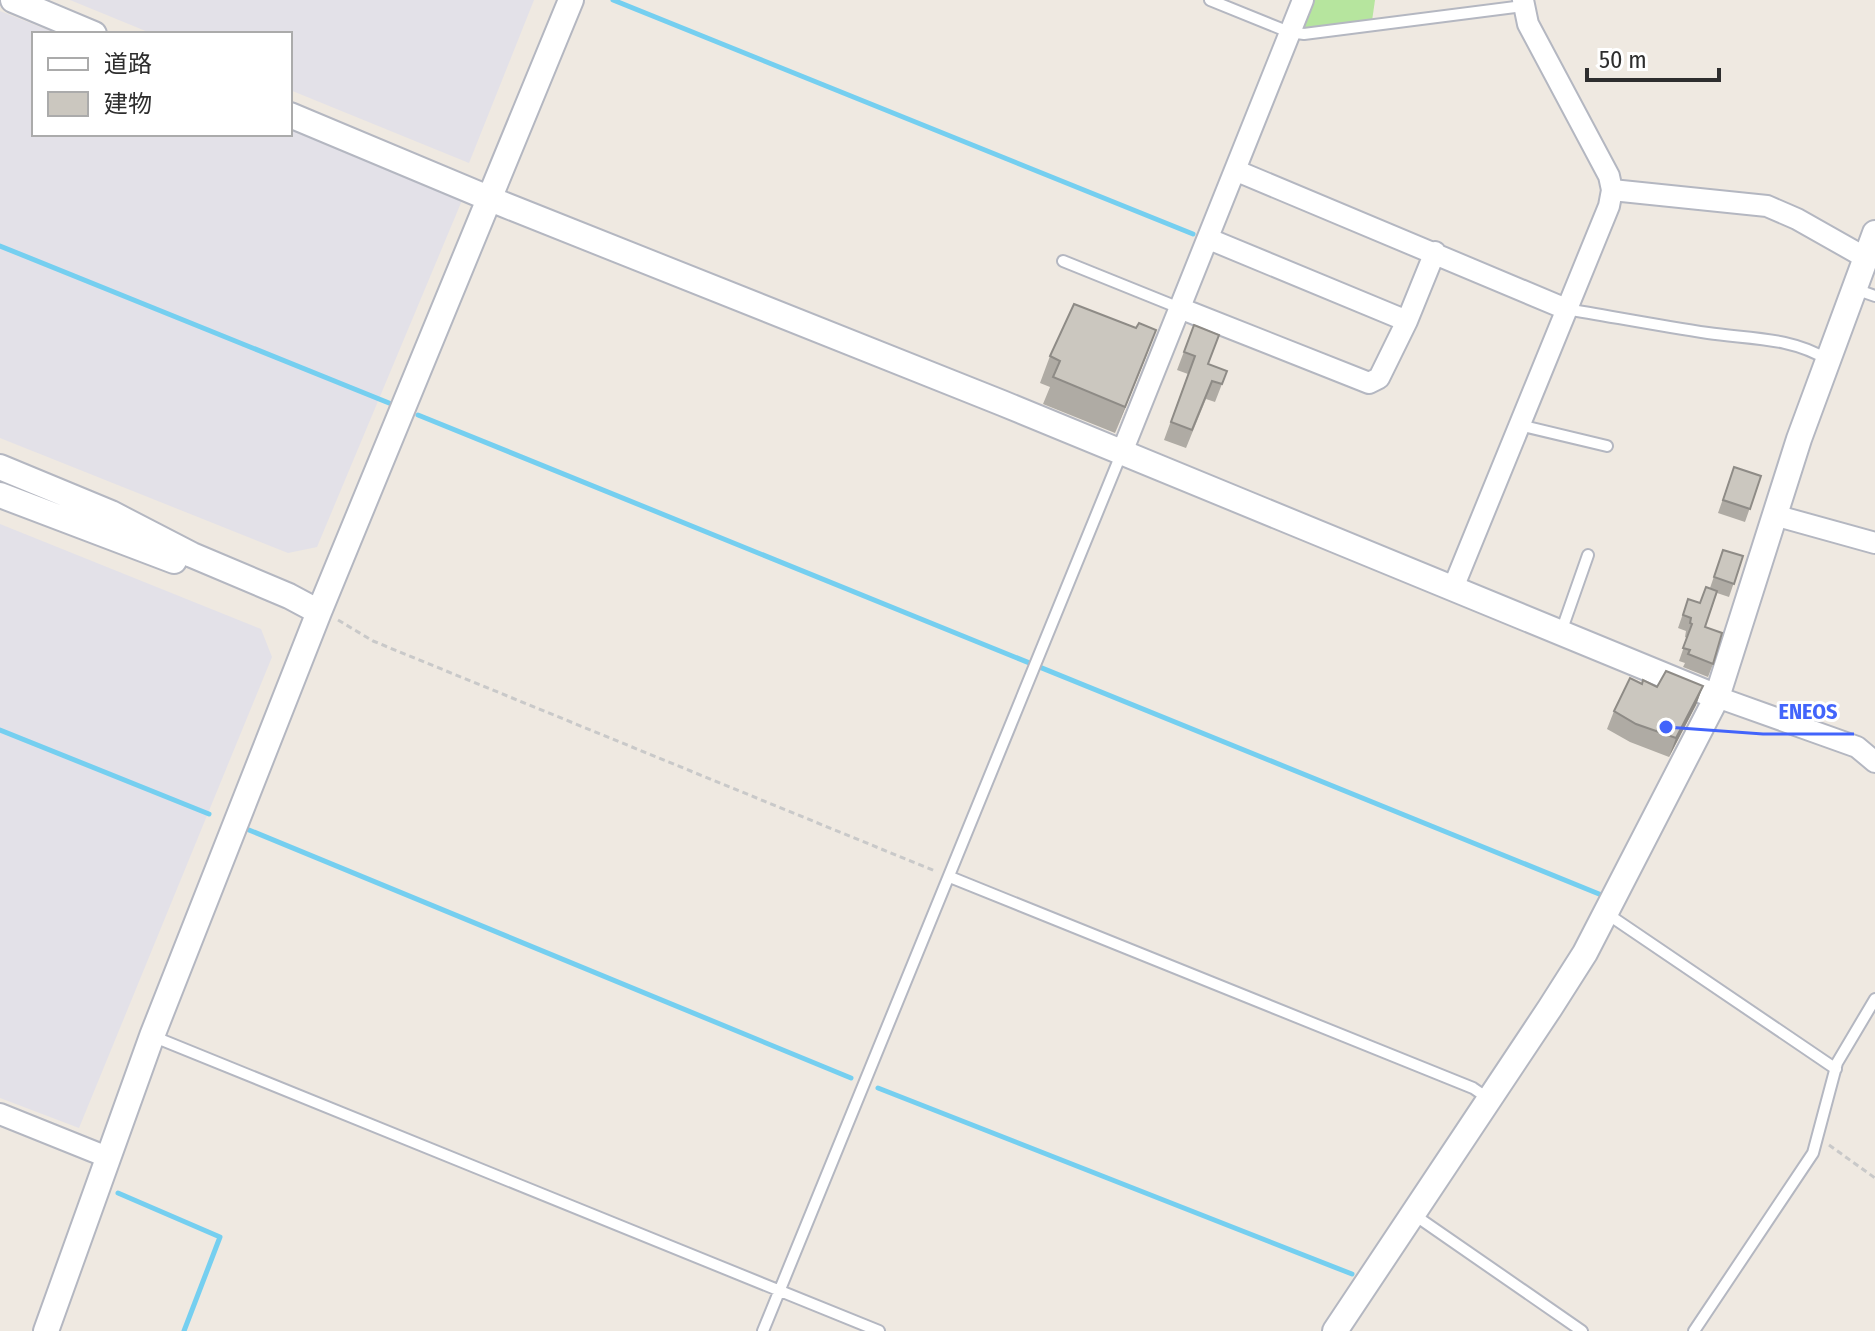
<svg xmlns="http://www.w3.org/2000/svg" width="1875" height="1331" font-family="'Fira Sans Condensed','Noto Sans JP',sans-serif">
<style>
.industrial{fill:#e3e1e8}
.green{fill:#b6e59e}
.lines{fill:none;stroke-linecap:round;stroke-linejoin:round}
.stream{stroke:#75cff0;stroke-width:5}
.service-casing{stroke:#b4b7c1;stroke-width:14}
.minor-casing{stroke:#b4b7c1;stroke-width:24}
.tertiary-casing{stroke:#b4b7c1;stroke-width:28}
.path{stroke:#c9c9c9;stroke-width:3;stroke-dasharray:6 4;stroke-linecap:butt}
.service{stroke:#fff;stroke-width:10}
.minor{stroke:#fff;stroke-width:20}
.tertiary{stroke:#fff;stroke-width:24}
.wall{fill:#afaba4}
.shaded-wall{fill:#8e8b86}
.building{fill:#cbc7bf;stroke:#8e8b86;stroke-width:2}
.leader{fill:none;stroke:#4264fb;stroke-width:3}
.callout-dot{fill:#4264fb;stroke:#fff;stroke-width:3}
.callout-label{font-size:22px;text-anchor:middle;font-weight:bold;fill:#4264fb;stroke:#fff;stroke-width:6;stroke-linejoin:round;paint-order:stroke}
</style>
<rect width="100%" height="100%" fill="#efe9e1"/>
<path class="industrial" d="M 70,0 L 534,0 L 469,163 L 290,90 L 290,34 L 153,34 Z
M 0,11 L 58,34 L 34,34 L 34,134 L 290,134 L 290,128 L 463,198 L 317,547 L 288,553 L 0,438 Z
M 0,524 L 261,629 L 272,657 L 79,1128 L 0,1098 Z"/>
<path class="green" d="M 1313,0 L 1375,0 L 1372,21 L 1307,31 L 1303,24 Z"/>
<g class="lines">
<path class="stream" d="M 613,0 L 1193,234
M 0,246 L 389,403
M 418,415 L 1604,896
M 0,730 L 209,814
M 249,830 L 851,1078
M 878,1088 L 1352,1274
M 118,1193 L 220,1237 L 184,1331"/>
<defs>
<path id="service" d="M 1210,0 L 1289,32 L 1304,34 L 1523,6
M 1063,261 L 1182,309
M 1855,289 L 1875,296
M 1566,309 C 1614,317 1661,326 1708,333 C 1749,339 1792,337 1828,360
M 1519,425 L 1607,446
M 1561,632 L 1588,555
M 950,877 L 1473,1088 L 1489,1099
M 1606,913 L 1836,1069
M 152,1036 L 879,1331
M 1413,1214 L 1582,1331
M 763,1331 L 1122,452
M 1694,1331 L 1813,1153 L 1837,1063 L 1875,999"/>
<path id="minor" d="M 1237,171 L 1566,309
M 1612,190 L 1767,206 L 1797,219 L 1866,258
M 1209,239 L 1407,321
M 1182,309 L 1369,383 L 1379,378 L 1407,321 L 1435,252
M 1122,452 L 1303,0
M 1774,515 L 1875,543
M 1453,588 L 1609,206 L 1612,190 L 1609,176 L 1528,24 L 1523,0
M 1717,697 L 1857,747 L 1875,762
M 0,1114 L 107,1157"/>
<path id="tertiary" d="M 13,0 L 94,34
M 290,115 L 505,205 L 1002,403 L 1717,697
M 0,467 L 111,513 L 192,555 L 289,596 L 319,612
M 0,495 L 174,561
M 46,1331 L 152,1036 L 319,612 L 571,0
M 1335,1331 L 1550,1008 L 1585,953 L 1717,697 L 1799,439 L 1875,233"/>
</defs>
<use href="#service" class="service-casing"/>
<use href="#minor" class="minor-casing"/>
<use href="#tertiary" class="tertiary-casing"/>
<path class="path" d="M 338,620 L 373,641 L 935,871
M 1829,1145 L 1875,1178"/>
<use href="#service" class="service"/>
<use href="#minor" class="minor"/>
<use href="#tertiary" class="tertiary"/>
</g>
<path class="wall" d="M 1194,325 L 1208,364 L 1227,371 L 1215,402 L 1206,399 L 1186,448 L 1164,440 L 1188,374 L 1177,370 Z
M 1136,328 L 1156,330 L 1115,433 L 1043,404 L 1050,387 L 1040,383 L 1050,356 Z
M 1734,467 L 1761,476 L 1745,522 L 1718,513 Z
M 1723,550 L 1743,556 L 1729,597 L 1717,593 L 1705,627 L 1713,664 L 1708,677 L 1683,667 L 1685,663 L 1679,661 L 1687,638 L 1685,637 L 1686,631 L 1678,628 L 1688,599 L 1700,603 L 1710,588 Z
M 1642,684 L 1657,687 L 1703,686 L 1696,705 L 1669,757 L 1630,742 L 1607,729 L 1614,711 Z"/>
<path class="shaded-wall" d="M 1156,330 L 1146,357 L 1115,433 L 1125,407 Z
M 1703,686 L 1696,705 L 1669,757 L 1676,738 Z"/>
<path class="building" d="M 1074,304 L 1136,328 L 1139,323 L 1156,330 L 1125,407 L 1053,377 L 1060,361 L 1050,356 Z
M 1194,325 L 1219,335 L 1208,364 L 1227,371 L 1222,384 L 1212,381 L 1192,430 L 1171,422 L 1195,356 L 1184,352 Z
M 1734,467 L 1761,476 L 1750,509 L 1723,500 Z
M 1723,550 L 1743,556 L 1734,584 L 1714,577 Z
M 1706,587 L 1717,591 L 1705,627 L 1722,633 L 1713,664 L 1688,654 L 1690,650 L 1683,648 L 1692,624 L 1690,623 L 1691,618 L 1683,615 L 1688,599 L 1700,603 Z
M 1666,671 L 1703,686 L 1676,738 L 1636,724 L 1614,711 L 1630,678 L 1642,684 L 1643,680 L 1657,687 Z"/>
<path class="leader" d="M1666 727L1763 734H1854"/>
<circle class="callout-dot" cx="1666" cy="727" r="8"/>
<g class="callout-label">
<text x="1808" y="719">ENEOS</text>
</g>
<rect x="32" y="32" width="260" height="104" fill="#ffffff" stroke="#ababab" stroke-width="2"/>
<rect x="48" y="58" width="40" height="12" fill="#ffffff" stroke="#ababab" stroke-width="2"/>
<text x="104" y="72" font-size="24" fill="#2e2e2e">道路</text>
<rect x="48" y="92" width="40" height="24" fill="#cbc7bf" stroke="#ababab" stroke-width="2"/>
<text x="104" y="112" font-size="24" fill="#2e2e2e">建物</text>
<path d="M1587 68v12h132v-12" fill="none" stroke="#2e2e2e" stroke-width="4"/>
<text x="1599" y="68" font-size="24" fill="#2e2e2e" stroke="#ffffff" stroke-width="6" paint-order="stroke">50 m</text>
</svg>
